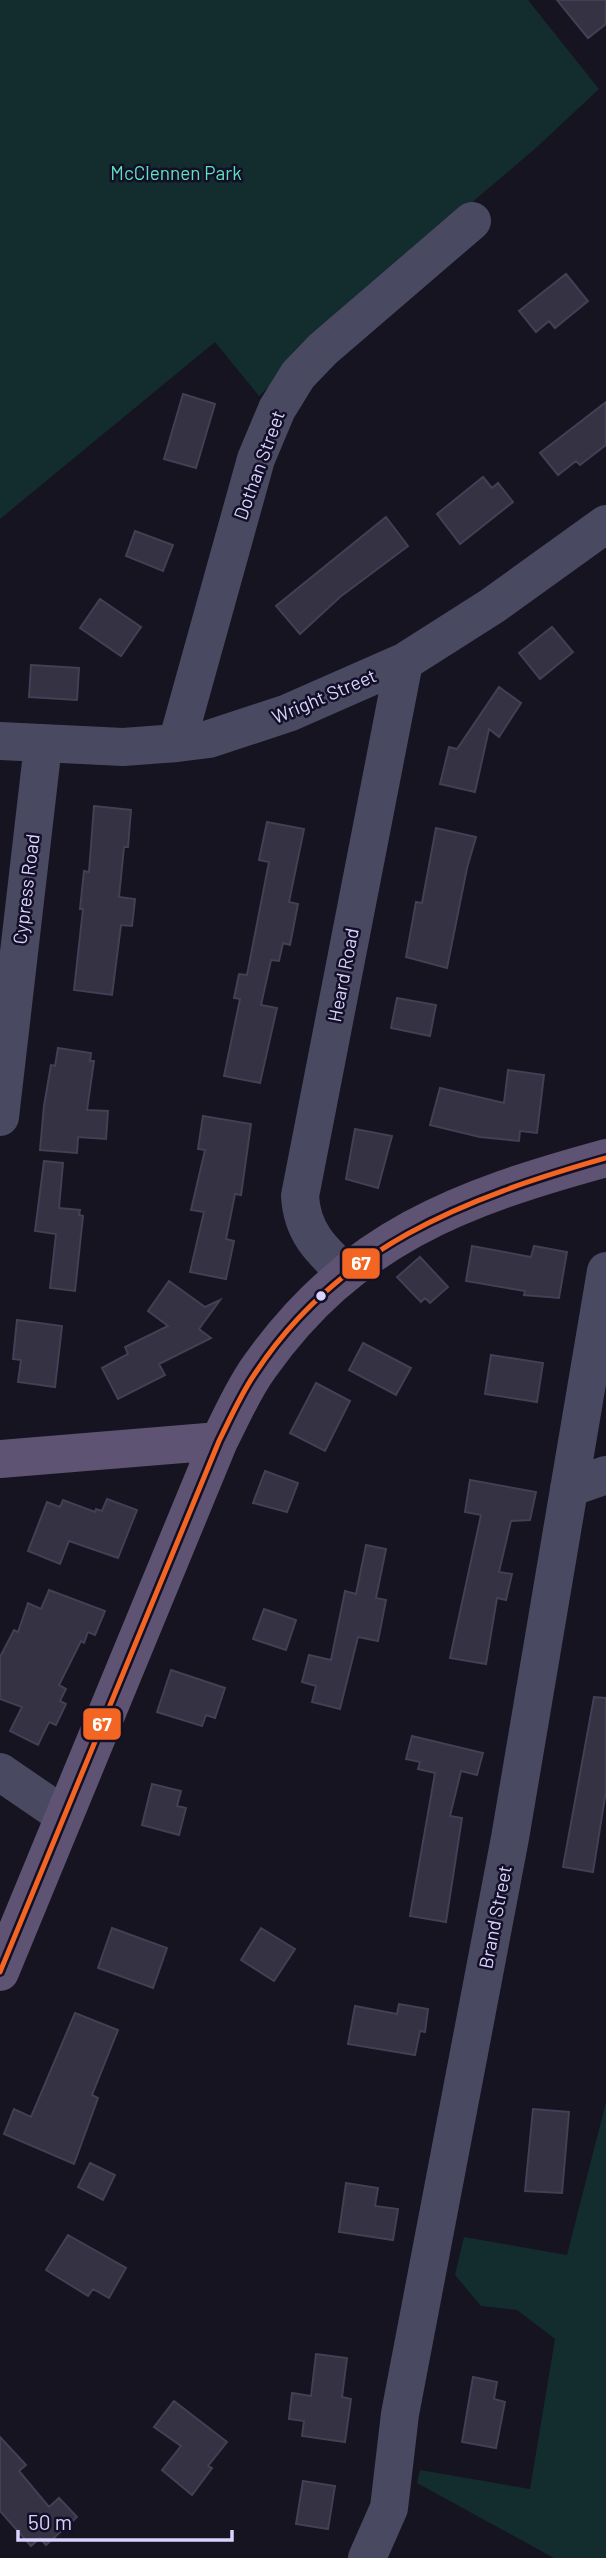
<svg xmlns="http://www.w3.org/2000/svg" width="606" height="2558" font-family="Barlow,sans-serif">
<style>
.green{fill:#132c2d}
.building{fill:#343243;stroke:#433f54;stroke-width:2}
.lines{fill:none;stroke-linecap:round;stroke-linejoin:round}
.minor{stroke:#4a4962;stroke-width:38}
.major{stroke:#5e5373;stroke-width:38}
.bus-1-casing{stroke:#130f26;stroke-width:10}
.bus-1{stroke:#f26522;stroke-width:5}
.bus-dot{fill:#d9d4ff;stroke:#130f26;stroke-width:2.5}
.labels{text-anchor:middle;stroke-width:5;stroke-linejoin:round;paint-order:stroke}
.park-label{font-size:19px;fill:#5fe0c0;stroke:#130f26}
.street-label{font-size:19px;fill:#d9d4ff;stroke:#130f26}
.line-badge{stroke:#130f26;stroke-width:2.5}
.badge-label{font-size:19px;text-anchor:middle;font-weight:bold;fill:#fff}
</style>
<rect width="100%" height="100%" fill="#161421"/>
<path class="green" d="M 0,0 L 528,0 L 599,89 L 537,147 L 409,256 L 259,396 L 215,342 L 0,519 Z
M 606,2102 L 606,2558 L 554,2558 L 417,2483 L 420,2470 L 530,2489 L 555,2339 L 517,2310 L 481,2306 L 455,2275 L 464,2237 L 567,2255 Z"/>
<path class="building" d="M 557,0 L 606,0 L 606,24 L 588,38 Z
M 566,274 L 588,301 L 555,328 L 549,321 L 536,332 L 519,311 Z
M 183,394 L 215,404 L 196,468 L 164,459 Z
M 606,402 L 606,445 L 580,465 L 576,461 L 558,475 L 540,453 Z
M 483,477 L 492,488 L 498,483 L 513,502 L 460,544 L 437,514 Z
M 386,517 L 408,546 L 340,597 L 300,634 L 276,606 Z
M 135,531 L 173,545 L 163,571 L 126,556 Z
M 100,599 L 141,627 L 121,656 L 80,628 Z
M 552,627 L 573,652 L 540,679 L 519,653 Z
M 31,665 L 79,668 L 77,700 L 29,697 Z
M 499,687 L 521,703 L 499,737 L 489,729 L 475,792 L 440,784 L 449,747 L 457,749 Z
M 94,806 L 131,810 L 128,847 L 124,847 L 119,897 L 135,899 L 132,926 L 121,925 L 112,995 L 74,990 L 83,909 L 80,909 L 84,871 L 89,872 Z
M 267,822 L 304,829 L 289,902 L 298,904 L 290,945 L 283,943 L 279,961 L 271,960 L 261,1005 L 277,1008 L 260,1083 L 224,1076 L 240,999 L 234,998 L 239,974 L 247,975 L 269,862 L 259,860 Z
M 436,828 L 476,837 L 467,868 L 447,968 L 406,957 L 416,902 L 422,903 Z
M 397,998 L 436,1005 L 430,1036 L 391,1028 Z
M 58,1048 L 91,1053 L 90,1061 L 94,1061 L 87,1110 L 108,1111 L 106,1139 L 78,1137 L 77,1153 L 40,1150 L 44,1106 L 51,1065 L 55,1066 Z
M 508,1070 L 544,1075 L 537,1133 L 520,1131 L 519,1141 L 480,1137 L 430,1125 L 440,1088 L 504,1103 Z
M 203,1116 L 251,1124 L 241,1195 L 235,1194 L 226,1239 L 234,1241 L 226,1279 L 190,1272 L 204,1212 L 191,1210 L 205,1150 L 198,1149 Z
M 355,1129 L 392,1136 L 378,1188 L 346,1179 Z
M 44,1161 L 63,1163 L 59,1208 L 80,1210 L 79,1215 L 83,1216 L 75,1291 L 50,1288 L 56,1234 L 35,1231 Z
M 472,1246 L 531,1257 L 534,1246 L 567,1252 L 559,1298 L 524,1295 L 525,1291 L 466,1281 Z
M 420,1257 L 448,1287 L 430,1303 L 425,1298 L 421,1302 L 397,1277 Z
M 169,1281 L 205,1307 L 220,1300 L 199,1329 L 211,1338 L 159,1364 L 165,1375 L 118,1399 L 102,1368 L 128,1354 L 125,1347 L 168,1326 L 148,1311 Z
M 17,1320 L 62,1326 L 55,1387 L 18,1382 L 21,1360 L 13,1359 Z
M 363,1343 L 411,1368 L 396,1395 L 349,1370 Z
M 491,1355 L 543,1363 L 537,1402 L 485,1394 Z
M 316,1383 L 350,1401 L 325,1451 L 290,1433 Z
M 265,1471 L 298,1483 L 287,1512 L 253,1503 Z
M 470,1480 L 536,1492 L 530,1520 L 511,1521 L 499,1572 L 512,1574 L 506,1600 L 497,1598 L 486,1664 L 450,1658 L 481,1515 L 465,1512 Z
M 107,1499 L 137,1510 L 118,1558 L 69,1541 L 60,1564 L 28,1551 L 47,1502 L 60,1507 L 63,1500 L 95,1512 L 96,1509 L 102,1511 Z
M 366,1545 L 386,1549 L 376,1598 L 386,1600 L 378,1641 L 358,1637 L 340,1709 L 312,1702 L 316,1686 L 302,1682 L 309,1655 L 331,1660 L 345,1591 L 356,1594 Z
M 49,1590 L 105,1611 L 95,1635 L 88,1632 L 84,1643 L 81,1641 L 59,1685 L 66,1689 L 60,1701 L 66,1704 L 56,1725 L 49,1722 L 38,1745 L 10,1731 L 22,1707 L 0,1699 L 0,1657 L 14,1630 L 18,1632 L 28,1603 L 41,1609 Z
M 264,1609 L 296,1620 L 286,1650 L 253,1639 Z
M 171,1670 L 225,1688 L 215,1718 L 206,1715 L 202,1726 L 157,1712 Z
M 594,1697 L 606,1698 L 606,1791 L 593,1872 L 563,1867 Z
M 412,1736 L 483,1753 L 477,1775 L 461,1771 L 450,1816 L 462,1818 L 446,1922 L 410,1916 L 435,1773 L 418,1769 L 420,1762 L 406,1759 Z
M 152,1784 L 181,1791 L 177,1806 L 186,1808 L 179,1835 L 142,1825 Z
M 112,1928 L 167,1948 L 153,1988 L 98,1968 Z
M 261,1928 L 295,1949 L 274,1981 L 241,1960 Z
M 399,2004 L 428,2009 L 425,2032 L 420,2031 L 415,2055 L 348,2044 L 355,2006 L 397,2014 Z
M 75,2013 L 118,2030 L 92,2095 L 98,2098 L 74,2164 L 4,2134 L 14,2109 L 31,2117 Z
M 533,2109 L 569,2112 L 562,2193 L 525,2191 Z
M 90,2163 L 115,2175 L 103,2200 L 78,2187 Z
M 346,2183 L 378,2188 L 375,2206 L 398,2209 L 393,2240 L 339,2232 Z
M 68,2235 L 126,2268 L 109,2298 L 93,2289 L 88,2296 L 46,2270 Z
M 316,2354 L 347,2358 L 342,2397 L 351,2399 L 345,2442 L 302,2436 L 304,2421 L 289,2419 L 292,2393 L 311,2396 Z
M 473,2377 L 497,2382 L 494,2399 L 505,2402 L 496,2448 L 462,2442 Z
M 174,2401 L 227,2442 L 208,2466 L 212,2468 L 192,2495 L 162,2470 L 181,2446 L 154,2427 Z
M 0,2437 L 26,2465 L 19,2471 L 49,2507 L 59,2498 L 77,2517 L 46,2545 L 40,2538 L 31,2546 L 0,2511 Z
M 303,2481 L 335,2486 L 328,2529 L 296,2524 Z"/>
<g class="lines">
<path class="minor" d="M 0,741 L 123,747 L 177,743 L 209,739 L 288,713 L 404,662 L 492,606 L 606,524
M 177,743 L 256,459 L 277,409 L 298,375 L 323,349 L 472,221
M 0,1117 L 43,745
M 346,1273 C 321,1250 302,1232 300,1196 L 404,662
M 569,1488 L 606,1475
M 0,1772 L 63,1815
M 367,2558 L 389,2508 L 400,2414 L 510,1838 L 606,1271"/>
<path class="major" d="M 0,1459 L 219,1441
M 0,1972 L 219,1441 C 232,1416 243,1389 260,1366 C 351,1238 460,1198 606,1158"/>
<defs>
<path id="bus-1" d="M 0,1972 L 219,1441 C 230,1419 240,1396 254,1375 C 337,1247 465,1198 606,1158"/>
</defs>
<use href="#bus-1" class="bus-1-casing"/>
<use href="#bus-1" class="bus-1"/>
</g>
<circle class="bus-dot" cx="321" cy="1296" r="6"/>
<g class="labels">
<g class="park-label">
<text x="176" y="180">McClennen Park</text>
</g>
<g class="street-label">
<text transform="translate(259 465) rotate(-70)" y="7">Dothan Street</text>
<text transform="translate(324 696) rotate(-23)" y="7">Wright Street</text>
<text transform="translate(26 889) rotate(-83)" y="7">Cypress Road</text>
<text transform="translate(343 975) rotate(-79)" y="7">Heard Road</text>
<text transform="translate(495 1917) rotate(-79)" y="7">Brand Street</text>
</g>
</g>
<g class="line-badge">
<rect x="341" y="1247" width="40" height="33" rx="7" fill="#f26522"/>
<rect x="82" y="1707" width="40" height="34" rx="7" fill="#f26522"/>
</g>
<g class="badge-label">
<text x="361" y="1270">67</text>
<text x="102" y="1731">67</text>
</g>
<path d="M18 2530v10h214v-10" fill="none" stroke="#d9d4ff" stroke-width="3.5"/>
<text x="28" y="2530" font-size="21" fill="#d9d4ff" stroke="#130f26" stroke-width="5" paint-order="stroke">50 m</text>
</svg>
